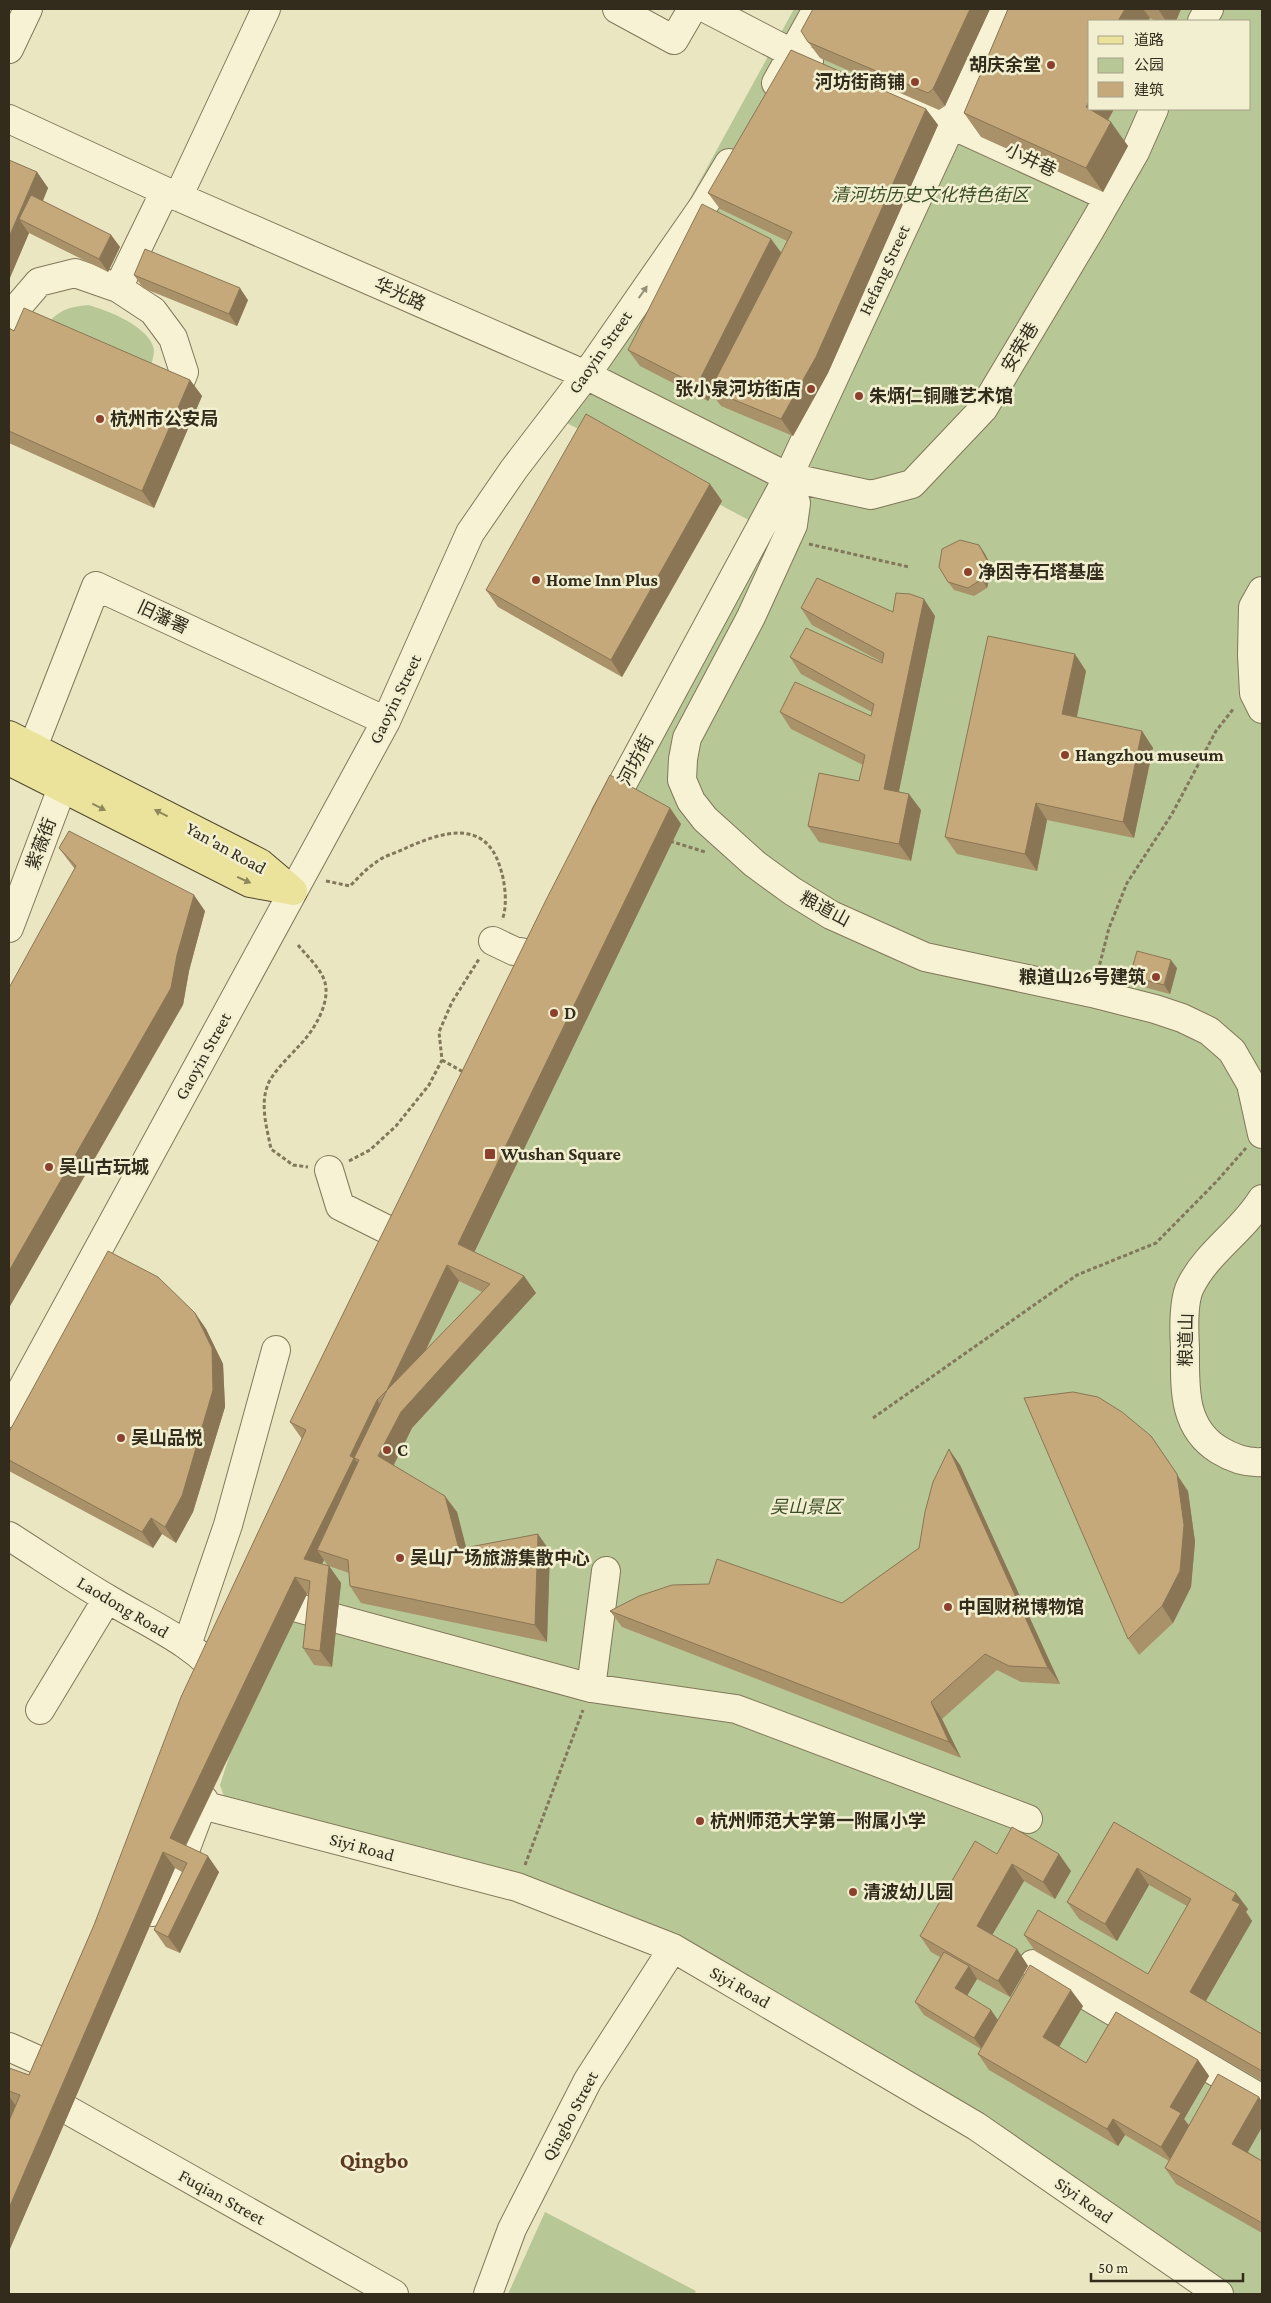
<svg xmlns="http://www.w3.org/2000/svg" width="1271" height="2303" font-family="'Crimson Pro','Noto Sans SC',serif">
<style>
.green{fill:#b7c796;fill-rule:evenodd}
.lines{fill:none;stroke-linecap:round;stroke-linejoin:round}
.minor-casing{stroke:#82775a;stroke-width:30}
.major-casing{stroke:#50452e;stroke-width:30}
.path{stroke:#82775a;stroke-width:3;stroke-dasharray:4 2.5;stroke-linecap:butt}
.minor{stroke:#f6f2d3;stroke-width:28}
.major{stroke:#ebe29b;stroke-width:28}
.wall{fill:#a99169;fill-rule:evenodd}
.shaded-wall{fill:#8a7655}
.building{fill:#c5a97a;stroke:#8a7655;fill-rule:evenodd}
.oneway{fill:#948f78}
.oneway2{fill:#8f875c}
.poi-dot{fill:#8c412f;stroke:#f2efd0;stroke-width:2}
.labels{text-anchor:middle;stroke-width:5;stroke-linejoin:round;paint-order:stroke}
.poi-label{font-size:18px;font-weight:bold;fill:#332c1d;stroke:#f2efd0;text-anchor:start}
.street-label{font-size:18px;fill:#332c1d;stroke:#f2efd0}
.park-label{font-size:18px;font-style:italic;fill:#3b4e25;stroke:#f2efd0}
.district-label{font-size:22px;font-weight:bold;fill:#5c3920;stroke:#f2efd0}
</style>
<rect width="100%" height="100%" fill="#eae6c1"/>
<path class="green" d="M 794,9 L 1262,9 L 1262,2294 L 1220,2294 L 1135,2228 L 591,1908 L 231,1816 L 220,1785 L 320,1477 L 756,524 L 567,423 ZM 1090,21 L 1250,21 L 1250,109 L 1090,109 Z
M 88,305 C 107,310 151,327 154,350 C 154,355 152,361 151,366 L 49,322 C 61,309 70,307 88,305 Z
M 545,2212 L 696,2291 L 694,2294 L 508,2294 Z"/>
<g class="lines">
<defs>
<path id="minor" d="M 617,9 L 674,40 L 692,9
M 707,9 L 809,62
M 1202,21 L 1209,9
M 9,49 L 28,9
M 776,83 L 817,9
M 897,100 L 1109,197
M 9,119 L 165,191 L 586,375 L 788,477 L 871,495 L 912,484 L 983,409 L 1090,230 L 1135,152 L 1154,109
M 178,197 L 266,9
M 118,288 L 165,191
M 9,317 L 39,282 L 75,273 L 118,288 L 153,311 L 173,338 L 184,372 L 169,410
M 788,477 L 796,503 L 793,525 L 751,617 L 687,738 L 683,759 L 682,780 L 691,801 L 705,819 L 755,864 L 792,891 L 831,915 L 925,957 L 1092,993 L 1155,1009 L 1182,1018 L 1209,1031 L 1232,1051 L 1251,1084 L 1262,1134
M 1262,591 L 1253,607 L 1252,655 L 1254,693 L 1262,709
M 33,747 L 96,586 L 386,721
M 605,816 L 788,477 L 1005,9
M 9,928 L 62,788
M 493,941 L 514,951 L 526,953
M 329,1170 L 340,1206 L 388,1230
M 1262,1199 C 1242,1232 1207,1252 1190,1287 C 1183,1302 1184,1331 1185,1348 C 1185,1387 1182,1427 1219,1450 C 1232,1458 1247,1463 1262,1462
M 9,1413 L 386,721 L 470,533 L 514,469 L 586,375 L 704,205 L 729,163
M 9,1536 C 42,1557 74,1579 108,1599 C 149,1624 196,1643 225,1681
M 265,1599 L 591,1688 L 736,1709 L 1028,1819
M 187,1645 L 228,1525 L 276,1350
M 591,1688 L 606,1571
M 40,1710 L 107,1599
M 202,1805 L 517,1887 L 673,1948 L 976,2126 L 1219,2294
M 152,1912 L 183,1856 L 204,1800
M 1033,1964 L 1262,2099
M 9,2047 L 65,2072
M 50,2100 L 394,2294
M 488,2294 L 512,2229 L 588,2080 L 673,1948"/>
<path id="major" d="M 9,735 L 260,863 L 293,891
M 9,761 L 250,883 L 289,890"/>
</defs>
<use href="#minor" class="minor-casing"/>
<use href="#major" class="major-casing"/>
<path class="path" d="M 809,544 L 909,567
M 670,841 L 705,852
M 326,881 L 350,886 C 358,878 366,869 375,863 C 383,856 396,853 406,848 C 442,832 485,818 500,867 C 505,881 508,906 502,920
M 298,945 C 306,955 316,964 322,975 C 335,998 314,1031 298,1047 C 289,1057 276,1069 269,1082 C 259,1103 267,1128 271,1149 L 293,1165 L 308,1167
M 1098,971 L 1109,928 L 1127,883 L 1172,814 L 1216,731 L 1234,708
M 442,1060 L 465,1073
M 349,1161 L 370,1150 L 396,1126 L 429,1085 L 442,1060 L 439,1032 L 452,1002 L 479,959
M 873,1418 L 1077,1275 L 1156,1243 L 1217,1181 L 1246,1148
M 525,1865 L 583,1710"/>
<use href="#minor" class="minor"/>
<use href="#major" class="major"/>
</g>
<path class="wall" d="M 990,9 L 945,106 L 939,110 L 820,58 L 808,42 Z
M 1008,9 L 1181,9 L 1176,21 L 1156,21 L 1150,18 L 1148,21 L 1090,21 L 1090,109 L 1114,109 L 1108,120 L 1128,146 L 1103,192 L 981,137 L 964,113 Z
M 926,109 L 938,125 L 828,373 L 793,436 L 721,406 L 712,394 L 708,401 L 640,366 L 628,350 L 771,239 L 781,253 L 787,241 L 720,209 L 708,193 Z
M 9,160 L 37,172 L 48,188 L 43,201 L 111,235 L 120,247 L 108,272 L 29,233 L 9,280 Z
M 134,275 L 248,300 L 237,326 L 143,288 Z
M 9,328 L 14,331 L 190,380 L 202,396 L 154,508 L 9,443 Z
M 710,484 L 722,501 L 622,677 L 498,607 L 486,590 Z
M 979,545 L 985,554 L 992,568 L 987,588 L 974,596 L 954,590 L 948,582 Z
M 801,608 L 893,612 L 935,616 L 899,791 L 921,810 L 911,861 L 819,842 L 808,826 L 859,781 L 863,765 L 791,729 L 780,712 L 871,716 L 872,712 L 801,674 L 790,657 L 882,663 L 882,662 L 812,625 Z
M 1086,671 L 1077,717 L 1142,731 L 1153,748 L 1134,838 L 1047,820 L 1037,871 L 957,854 L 945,837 Z
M 670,808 L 681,824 L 474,1252 L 524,1276 L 536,1293 L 412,1428 L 394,1465 L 457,1512 L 466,1548 L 550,1551 L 547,1642 L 361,1603 L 350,1586 L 349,1573 L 329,1566 L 341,1583 L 332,1667 L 314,1665 L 303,1648 L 309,1594 L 307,1594 L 186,1846 L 219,1872 L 180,1953 L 166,1947 L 154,1930 L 182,1872 L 175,1868 L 9,2251 L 9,2068 L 29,2075 L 94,1925 L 302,1439 L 290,1422 ZM 459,1281 L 482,1292 L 426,1350 ZM 324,1560 L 328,1566 L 322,1564 Z
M 59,848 L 205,911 L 189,971 L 183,1005 L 71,864 Z
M 1177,968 L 1170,994 L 1136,985 L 1130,976 Z
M 195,1313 L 206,1329 L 223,1364 L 225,1407 L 193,1512 L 176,1543 L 162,1534 L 153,1548 L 9,1471 L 9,1432 Z
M 960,1465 L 1060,1684 L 1021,1682 L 997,1670 L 942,1719 L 961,1758 L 622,1627 L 610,1611 L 842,1603 L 919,1548 Z
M 1188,1491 L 1195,1542 L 1191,1587 L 1173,1623 L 1139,1655 L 1128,1639 Z
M 1114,1822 L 1248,1909 L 1246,1912 L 1252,1921 L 1206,2001 L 1262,2034 L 1262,2081 L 1035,1951 L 1024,1935 L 1148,1974 L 1187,1906 L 1149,1885 L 1117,1941 L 1079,1919 L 1067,1902 Z
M 997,1854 L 1071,1871 L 1055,1899 L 1024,1881 L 992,1935 L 1017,1949 L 1028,1966 L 1010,1997 L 977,1979 L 967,1995 L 998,2020 L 1083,2006 L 1059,2047 L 1086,2063 L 1198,2060 L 1209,2076 L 1184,2119 L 1189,2125 L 1259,2097 L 1262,2102 L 1262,2127 L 1248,2152 L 1262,2161 L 1262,2233 L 1176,2184 L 1165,2168 L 1169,2161 L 1125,2135 L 1118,2146 L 989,2070 L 978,2054 L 981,2049 L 924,2015 L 915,2002 L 940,1957 L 931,1952 L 920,1936 Z"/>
<path class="shaded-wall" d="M 970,9 L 990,9 L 945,106 L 933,89 Z
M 1125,9 L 1143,9 L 1150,18 L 1148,21 L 1118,21 Z
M 1158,9 L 1181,9 L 1176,21 L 1166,21 Z
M 1090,100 L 1090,109 L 1114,109 L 1102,131 L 1086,107 Z
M 926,109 L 938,125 L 828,373 L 793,436 L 781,419 Z
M 1111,122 L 1128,146 L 1103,192 L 1086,168 Z
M 37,172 L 48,188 L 32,226 L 19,219 L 28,232 L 29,233 L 9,280 L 9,237 Z
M 111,235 L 120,247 L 108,272 L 99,259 Z
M 771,239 L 783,255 L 710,390 L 712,394 L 708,401 L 697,385 Z
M 240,288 L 248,300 L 237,326 L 229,314 Z
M 190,380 L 202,396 L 154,508 L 142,491 Z
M 710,484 L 722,501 L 622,677 L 611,660 Z
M 979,545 L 985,554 L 992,568 L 987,588 L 982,579 Z
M 924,599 L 935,616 L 896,805 L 884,789 Z
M 1075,654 L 1086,671 L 1074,730 L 1062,714 Z
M 1142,731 L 1153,748 L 1134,838 L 1123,822 Z
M 909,794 L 921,810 L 911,861 L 899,844 Z
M 1036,803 L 1047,820 L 1037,871 L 1025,854 Z
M 670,808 L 681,824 L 470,1261 L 458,1244 Z
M 194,895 L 205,911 L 189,971 L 183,1005 L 9,1308 L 9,1271 L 177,955 Z
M 1171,960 L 1177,968 L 1170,994 L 1164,985 Z
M 447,1265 L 459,1281 L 398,1407 L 387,1390 Z
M 524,1276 L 536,1293 L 412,1428 L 390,1472 L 378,1456 L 401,1412 Z
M 195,1313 L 206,1329 L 223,1364 L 225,1407 L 193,1512 L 176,1543 L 165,1527 Z
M 377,1400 L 386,1412 L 359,1460 L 354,1458 L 366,1475 L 317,1550 L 324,1560 L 316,1576 L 304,1559 L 350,1456 Z
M 1151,1436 L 1188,1491 L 1195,1542 L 1191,1587 L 1173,1623 L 1162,1606 Z
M 949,1449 L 960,1465 L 1060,1684 L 1048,1668 Z
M 445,1496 L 457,1512 L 471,1566 L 459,1549 Z
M 151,1518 L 162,1534 L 153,1548 L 142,1532 Z
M 538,1534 L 550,1551 L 547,1642 L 535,1625 Z
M 329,1566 L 341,1583 L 332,1667 L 320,1651 Z
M 295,1577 L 307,1594 L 181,1855 L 170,1838 Z
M 931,1702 L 942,1719 L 961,1758 L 949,1742 Z
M 163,1852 L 175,1868 L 9,2251 L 9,2208 Z
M 1059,1854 L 1071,1871 L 1055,1899 L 1043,1882 Z
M 208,1856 L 219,1872 L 180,1953 L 168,1937 Z
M 1012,1864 L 1024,1881 L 988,1942 L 977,1926 Z
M 1137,1868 L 1149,1885 L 1117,1941 L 1105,1924 Z
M 1236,1893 L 1248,1909 L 1246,1912 L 1252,1921 L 1201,2009 L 1190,1992 Z
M 1017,1949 L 1028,1966 L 1010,1997 L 998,1981 Z
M 969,1966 L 977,1979 L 964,2001 L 955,1988 Z
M 1071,1990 L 1083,2006 L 1055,2054 L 1043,2037 Z
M 991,2010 L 1000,2023 L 983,2050 L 974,2038 Z
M 1198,2060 L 1209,2076 L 1184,2119 L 1192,2130 L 1173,2163 L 1161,2147 L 1170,2107 Z
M 9,2096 L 16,2106 L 9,2124 Z
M 1259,2097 L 1262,2102 L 1262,2127 L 1243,2160 L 1232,2144 Z
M 1113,2119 L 1125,2135 L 1118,2146 L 1107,2129 Z"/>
<path class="building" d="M 813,9 L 970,9 L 933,89 L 928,93 L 808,42 L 801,31 Z
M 1008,9 L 1125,9 L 1118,21 L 1090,21 L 1090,100 L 1086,107 L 1111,122 L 1086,168 L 964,113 Z
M 791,50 L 926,109 L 816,357 L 781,419 L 710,390 L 792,232 L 708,193 Z
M 9,160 L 37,172 L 9,237 Z
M 31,195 L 111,235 L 99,259 L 19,219 Z
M 702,204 L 771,239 L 697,385 L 628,350 Z
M 145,249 L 240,288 L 229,314 L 134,275 Z
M 24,308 L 190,380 L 142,491 L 9,431 L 9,328 L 14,331 Z
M 586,414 L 710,484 L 611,660 L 486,590 Z
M 960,540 L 979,545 L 987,560 L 982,579 L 968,588 L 948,582 L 939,567 L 942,549 Z
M 817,578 L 893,612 L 896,593 L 910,594 L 924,599 L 884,789 L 909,794 L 899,844 L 808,826 L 819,773 L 859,781 L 865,755 L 780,712 L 795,682 L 871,716 L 874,704 L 790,657 L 806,628 L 882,663 L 884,653 L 801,608 Z
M 988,636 L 1075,654 L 1062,714 L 1142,731 L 1123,822 L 1036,803 L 1025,854 L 945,837 Z
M 610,775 L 670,808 L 458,1244 L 524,1276 L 401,1412 L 378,1456 L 445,1496 L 459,1549 L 538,1534 L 535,1625 L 350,1586 L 348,1560 L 317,1550 L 359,1460 L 354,1458 L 304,1559 L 329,1566 L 320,1651 L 303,1648 L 310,1581 L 295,1577 L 170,1838 L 208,1856 L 168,1937 L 154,1930 L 187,1863 L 163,1852 L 9,2208 L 9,2121 L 20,2095 L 9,2091 L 9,2068 L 29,2075 L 94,1925 L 181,1697 L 306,1430 L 290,1422 L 546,900 ZM 447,1265 L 490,1284 L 387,1390 ZM 387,1390 L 354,1458 L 350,1456 L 377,1400 Z
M 69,831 L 194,895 L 177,955 L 171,988 L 9,1271 L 9,988 L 76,866 L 59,848 Z
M 1137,951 L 1171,960 L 1164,985 L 1130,976 Z
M 108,1251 L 158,1277 L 195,1313 L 212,1348 L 213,1390 L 182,1496 L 165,1527 L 151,1518 L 142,1532 L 9,1460 L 9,1432 Z
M 1073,1392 L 1098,1397 L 1122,1412 L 1151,1436 L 1177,1474 L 1184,1525 L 1180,1571 L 1162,1606 L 1128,1639 L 1024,1398 Z
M 949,1449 L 1048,1668 L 1009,1666 L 985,1654 L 931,1702 L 949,1742 L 610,1611 L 639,1596 L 672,1585 L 709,1584 L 717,1559 L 842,1603 L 919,1548 L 925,1512 L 933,1482 Z
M 1114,1822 L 1236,1893 L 1232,1900 L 1240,1904 L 1190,1992 L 1262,2034 L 1262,2071 L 1024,1935 L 1038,1910 L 1148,1974 L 1191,1899 L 1137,1868 L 1105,1924 L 1067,1902 Z
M 1012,1827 L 1059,1854 L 1043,1882 L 1012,1864 L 977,1926 L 1017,1949 L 998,1981 L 920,1936 L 975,1841 L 997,1854 Z
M 944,1952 L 969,1966 L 955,1988 L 991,2010 L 974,2038 L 915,2002 Z
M 1030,1965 L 1071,1990 L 1043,2037 L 1086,2063 L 1116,2012 L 1198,2060 L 1170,2107 L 1181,2113 L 1161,2147 L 1113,2119 L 1107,2129 L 978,2054 Z
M 1218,2074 L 1259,2097 L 1232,2144 L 1262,2161 L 1262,2223 L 1165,2168 Z"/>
<defs><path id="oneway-solid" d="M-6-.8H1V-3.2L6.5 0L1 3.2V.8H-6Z" transform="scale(1.25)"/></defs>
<use class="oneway" href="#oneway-solid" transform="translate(643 292) rotate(-55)"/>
<g class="oneway2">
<use href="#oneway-solid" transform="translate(99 807) rotate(27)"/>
<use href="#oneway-solid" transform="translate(161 813) rotate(-153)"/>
<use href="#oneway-solid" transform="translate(244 880) rotate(24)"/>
</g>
<g class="poi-dot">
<circle cx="1051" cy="65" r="5"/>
<circle cx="915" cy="82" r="5"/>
<circle cx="811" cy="389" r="5"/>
<circle cx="859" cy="396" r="5"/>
<circle cx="100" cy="419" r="5"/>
<circle cx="968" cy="572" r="5"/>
<circle cx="536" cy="580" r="5"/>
<circle cx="1065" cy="755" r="5"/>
<circle cx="1156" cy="977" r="5"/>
<circle cx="554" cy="1013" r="5"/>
<rect x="484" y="1148" width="12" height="12" rx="2.5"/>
<circle cx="49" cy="1167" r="5"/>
<circle cx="121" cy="1438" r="5"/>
<circle cx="387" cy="1450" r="5"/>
<circle cx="400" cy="1558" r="5"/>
<circle cx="948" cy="1607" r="5"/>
<circle cx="700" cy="1821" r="5"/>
<circle cx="853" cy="1892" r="5"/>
</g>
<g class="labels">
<g class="poi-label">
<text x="1041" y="71" text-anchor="end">胡庆余堂</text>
<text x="905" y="88" text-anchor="end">河坊街商铺</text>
<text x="801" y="395" text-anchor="end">张小泉河坊街店</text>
<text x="869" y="402">朱炳仁铜雕艺术馆</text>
<text x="110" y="425">杭州市公安局</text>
<text x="978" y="578">净因寺石塔基座</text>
<text x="546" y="586">Home Inn Plus</text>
<text x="1075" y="761">Hangzhou museum</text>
<text x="1146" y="983" text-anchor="end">粮道山26号建筑</text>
<text x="564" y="1019">D</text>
<text x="501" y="1160">Wushan Square</text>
<text x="59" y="1173">吴山古玩城</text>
<text x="131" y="1444">吴山品悦</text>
<text x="397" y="1456">C</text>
<text x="410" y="1564">吴山广场旅游集散中心</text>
<text x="958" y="1613">中国财税博物馆</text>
<text x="710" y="1827">杭州师范大学第一附属小学</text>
<text x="863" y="1898">清波幼儿园</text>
</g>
<g class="street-label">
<text transform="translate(1031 160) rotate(25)" y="6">小井巷</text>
<text transform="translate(884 270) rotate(-65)" y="6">Hefang Street</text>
<text transform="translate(400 294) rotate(24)" y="6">华光路</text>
<text transform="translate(1020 347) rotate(-59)" y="6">安荣巷</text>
<text transform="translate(600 352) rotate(-55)" y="6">Gaoyin Street</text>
<text transform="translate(163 617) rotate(25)" y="6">旧藩署</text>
<text transform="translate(395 699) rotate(-64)" y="6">Gaoyin Street</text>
<text transform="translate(636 760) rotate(-62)" y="6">河坊街</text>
<text transform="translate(41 844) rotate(-69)" y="6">紫薇街</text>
<text transform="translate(226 848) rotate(29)" y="6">Yan'an Road</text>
<text transform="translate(825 909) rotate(28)" y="6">粮道山</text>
<text transform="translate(203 1056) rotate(-61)" y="6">Gaoyin Street</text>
<text transform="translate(1186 1340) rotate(-89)" y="6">粮道山</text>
<text transform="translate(123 1607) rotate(31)" y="6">Laodong Road</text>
<text transform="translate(362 1847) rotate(15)" y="6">Siyi Road</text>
<text transform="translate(740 1987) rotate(30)" y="6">Siyi Road</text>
<text transform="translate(570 2116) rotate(-62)" y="6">Qingbo Street</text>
<text transform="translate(222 2197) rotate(29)" y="6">Fuqian Street</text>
<text transform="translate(1084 2200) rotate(35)" y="6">Siyi Road</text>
</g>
<g class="park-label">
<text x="930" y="201">清河坊历史文化特色街区</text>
<text x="806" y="1513">吴山景区</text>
</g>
<g class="district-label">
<text x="374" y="2168">Qingbo</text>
</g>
</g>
<rect width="1271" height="2303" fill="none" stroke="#332c1d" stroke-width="20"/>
<rect x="1088" y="20" width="162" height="90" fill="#f2efd0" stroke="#a6a188"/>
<rect x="1098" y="36" width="25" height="8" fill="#ebe29b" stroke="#a6a188"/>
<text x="1134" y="45" font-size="15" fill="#332c1d">道路</text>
<rect x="1098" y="58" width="25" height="15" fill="#b7c796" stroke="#a6a188"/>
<text x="1134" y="70" font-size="15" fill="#332c1d">公园</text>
<rect x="1098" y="82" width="25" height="15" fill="#c5a97a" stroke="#a6a188"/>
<text x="1134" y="95" font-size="15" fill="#332c1d">建筑</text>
<path d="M1091 2273v8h152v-8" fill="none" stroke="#332c1d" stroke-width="2.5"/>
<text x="1098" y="2273" font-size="15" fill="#332c1d" stroke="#f2efd0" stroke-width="4" paint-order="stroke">50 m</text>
</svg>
